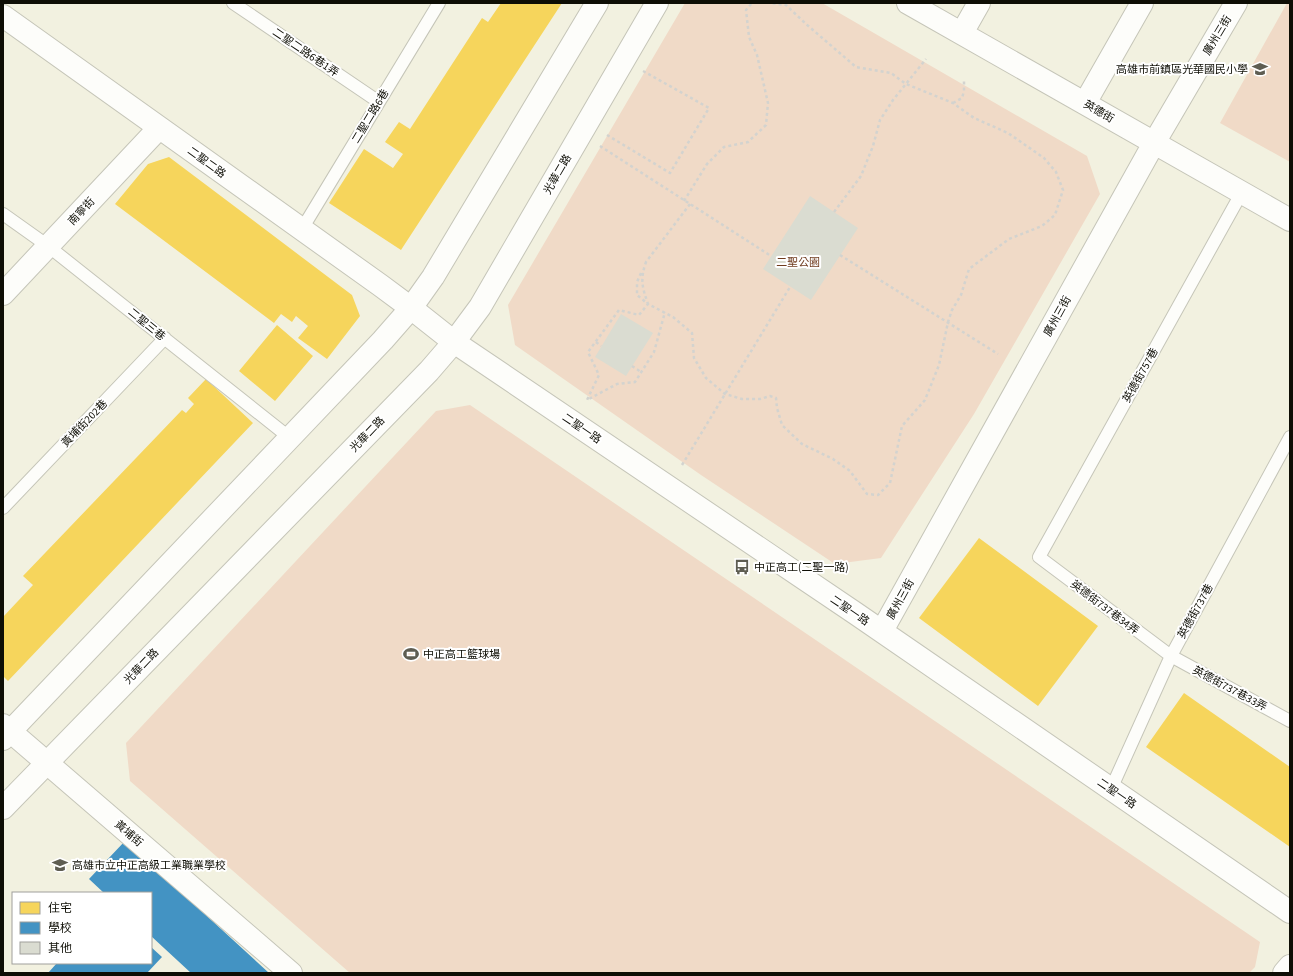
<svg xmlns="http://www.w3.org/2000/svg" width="1293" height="976" font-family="'Source Sans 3','Noto Sans TC',sans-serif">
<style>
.green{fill:#f0dac7}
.homes{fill:#f6d55c}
.schools{fill:#4393c3}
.building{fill:#dadcd1}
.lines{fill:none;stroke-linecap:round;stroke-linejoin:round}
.service-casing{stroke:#c5c5b8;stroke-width:14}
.minor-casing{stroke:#c5c5b8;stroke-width:24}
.tertiary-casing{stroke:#c5c5b8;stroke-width:24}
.path{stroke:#d3d3cf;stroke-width:2.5;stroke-dasharray:3 3;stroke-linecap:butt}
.service{stroke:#fdfdfa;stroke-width:12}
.minor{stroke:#fdfdfa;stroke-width:22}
.tertiary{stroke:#fdfdfa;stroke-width:22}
.labels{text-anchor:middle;stroke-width:4;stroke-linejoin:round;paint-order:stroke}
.street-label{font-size:11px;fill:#0e0e05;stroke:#fff}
.poi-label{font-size:11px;fill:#0e0e05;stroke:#fff;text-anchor:start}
.park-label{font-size:11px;fill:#703c1f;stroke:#fff}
</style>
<rect width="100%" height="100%" fill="#f2f1e0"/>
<path class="green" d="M 685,3 L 822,3 L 1087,156 L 1100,194 L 974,414 L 881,558 L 835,564 L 701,475 L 515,345 L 508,305 Z
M 1287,3 L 1290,3 L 1290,162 L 1220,123 Z
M 470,405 L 1260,942 L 1255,967 L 1249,973 L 350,973 L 130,781 L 126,743 L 436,411 Z"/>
<path class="homes" d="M 501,3 L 562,3 L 401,250 L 329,203 L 364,149 L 393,168 L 403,154 L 385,142 L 399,122 L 410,129 L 482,18 L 488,22 Z
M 169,157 L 352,295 L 360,316 L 327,359 L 298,338 L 308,326 L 296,316 L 292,322 L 281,314 L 274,323 L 115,204 L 148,164 Z
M 277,325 L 313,356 L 275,401 L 239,371 Z
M 206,379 L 253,423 L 8,681 L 3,676 L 3,617 L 33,585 L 23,576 L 182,410 L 186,413 L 194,404 L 188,398 Z
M 979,538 L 1098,626 L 1038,706 L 919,618 Z
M 1184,693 L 1290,767 L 1290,847 L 1146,747 Z"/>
<path class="schools" d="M 125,841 L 269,973 L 191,973 L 151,936 L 151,893 L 104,893 L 89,879 Z
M 151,947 L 162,957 L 147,973 L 48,973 L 57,963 L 151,963 Z"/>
<path class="building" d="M 810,196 L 858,228 L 811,300 L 763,269 Z
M 621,314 L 653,333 L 626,376 L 595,357 Z"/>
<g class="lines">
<defs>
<path id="service" d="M 233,3 L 379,102
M 1242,192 L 1039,557 L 1171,656 L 1290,721
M 3,214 L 48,246 L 290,438
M 302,229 L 439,3
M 3,508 L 165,338
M 1111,789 L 1171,656 L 1290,437"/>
<path id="minor" d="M 908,3 L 1290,220
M 3,16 L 380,285 L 411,308 L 454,342 L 855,613 L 1290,912
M 962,33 L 979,3
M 1085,103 L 1142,3
M 3,294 L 159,128
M 882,631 L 1154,143 L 1236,3
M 3,725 L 291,973
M 1284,973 L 1290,966"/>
<path id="tertiary" d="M 3,739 L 383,340 L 411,308 L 433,277 L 597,3
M 3,808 L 429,371 L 454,342 L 480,307 L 657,3"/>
</defs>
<use href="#service" class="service-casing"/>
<use href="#minor" class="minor-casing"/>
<use href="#tertiary" class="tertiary-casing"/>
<path class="path" d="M 953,103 L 962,98 L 964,91 L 964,81
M 607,135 L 670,173 L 709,108 L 643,71
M 600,146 L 771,256
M 684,201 L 707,164 L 724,147 L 748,142 L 766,125 L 768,103 L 757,55 L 749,37 L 746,10 L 752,3
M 690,204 L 646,262 C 640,279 642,287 648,304 L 673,317 L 692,333 L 694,358 L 706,378 L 725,394 L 742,399 L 760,399 L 770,396 L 776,398 L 777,408 L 782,425 L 802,444 L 833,459 L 850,471 L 867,494 L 878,495 L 890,483 L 902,426 L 925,400 L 939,365 L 948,322 L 952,310 L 961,295 L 969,269 L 1009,239 L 1042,226 L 1055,215 L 1063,190 L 1056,172 L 1044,158 L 1008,133 L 974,118 L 953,103 L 906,84 L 891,73 L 856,67 L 806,24 L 786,5 L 770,3
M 834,212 L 861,176 L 873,146 L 880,120 L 893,100 L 926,59
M 840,255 L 998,354
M 641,273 L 637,282 L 637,295 L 648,304 L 639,315 L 619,310 L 588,352 L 599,375 L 587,400 L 617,384 L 635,382 L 654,352 L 665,312
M 596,342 L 601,346
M 632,366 L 641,372
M 682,465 L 790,287"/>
<use href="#service" class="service"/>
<use href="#minor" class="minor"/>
<use href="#tertiary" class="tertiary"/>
</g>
<defs>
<symbol id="school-bare" viewBox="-9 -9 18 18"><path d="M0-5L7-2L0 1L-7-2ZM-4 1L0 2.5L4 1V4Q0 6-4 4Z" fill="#5e5d52" stroke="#fff" stroke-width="2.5" paint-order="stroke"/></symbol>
<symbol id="bus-bare" viewBox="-9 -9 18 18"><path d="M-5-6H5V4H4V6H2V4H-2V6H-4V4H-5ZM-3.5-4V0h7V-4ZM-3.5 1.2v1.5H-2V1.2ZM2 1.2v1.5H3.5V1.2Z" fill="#5e5d52" stroke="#fff" stroke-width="2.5" paint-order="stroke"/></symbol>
<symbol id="stadium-bare" viewBox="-9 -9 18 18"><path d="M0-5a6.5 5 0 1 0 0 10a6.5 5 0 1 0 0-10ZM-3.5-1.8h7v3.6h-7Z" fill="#5e5d52" stroke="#fff" stroke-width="2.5" paint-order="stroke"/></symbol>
</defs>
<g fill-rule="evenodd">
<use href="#school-bare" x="1249" y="58" width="22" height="22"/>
<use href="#bus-bare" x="731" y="556" width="22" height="22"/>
<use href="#stadium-bare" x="400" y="643" width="22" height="22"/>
<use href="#school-bare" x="49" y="854" width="22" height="22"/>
</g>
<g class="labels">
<g class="street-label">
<text transform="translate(1217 35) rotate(-59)" y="4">廣州三街</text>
<text transform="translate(306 52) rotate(34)" y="4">二聖二路6巷1弄</text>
<text transform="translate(1099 111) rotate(30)" y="4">英德街</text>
<text transform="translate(370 116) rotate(-59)" y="4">二聖二路6巷</text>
<text transform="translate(207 162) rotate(36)" y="4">二聖二路</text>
<text transform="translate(557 174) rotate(-60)" y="4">光華二路</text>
<text transform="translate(81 211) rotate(-47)" y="4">南寧街</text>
<text transform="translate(1057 316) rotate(-61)" y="4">廣州三街</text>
<text transform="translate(147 324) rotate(39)" y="4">二聖三巷</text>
<text transform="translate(1140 375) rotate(-61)" y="4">英德街757巷</text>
<text transform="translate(84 423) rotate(-46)" y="4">黃埔街202巷</text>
<text transform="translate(582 428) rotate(34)" y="4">二聖一路</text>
<text transform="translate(367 434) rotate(-46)" y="4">光華二路</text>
<text transform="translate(900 599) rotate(-61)" y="4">廣州三街</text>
<text transform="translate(1105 607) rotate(37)" y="4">英德街737巷34弄</text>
<text transform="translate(850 610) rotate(34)" y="4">二聖一路</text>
<text transform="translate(1195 611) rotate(-61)" y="4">英德街737巷</text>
<text transform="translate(141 666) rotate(-46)" y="4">光華二路</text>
<text transform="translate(1230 688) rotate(28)" y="4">英德街737巷33弄</text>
<text transform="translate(1117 793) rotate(34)" y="4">二聖一路</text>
<text transform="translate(129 833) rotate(41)" y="4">黃埔街</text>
</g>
<g class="poi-label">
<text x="1248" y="73" text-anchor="end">高雄市前鎮區光華國民小學</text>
<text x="754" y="571">中正高工(二聖一路)</text>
<text x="423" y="658">中正高工籃球場</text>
<text x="72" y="869">高雄市立中正高級工業職業學校</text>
</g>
<g class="park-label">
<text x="798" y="266">二聖公園</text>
</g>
</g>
<rect width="1293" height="976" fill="none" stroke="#0e0e05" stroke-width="8"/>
<rect x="12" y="892" width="140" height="72" fill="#ffffff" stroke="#9f9f9b"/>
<rect x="20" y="902" width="20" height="12" fill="#f6d55c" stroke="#9f9f9b"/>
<text x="48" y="912" font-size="12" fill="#0e0e05">住宅</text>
<rect x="20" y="922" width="20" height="12" fill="#4393c3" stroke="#9f9f9b"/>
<text x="48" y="932" font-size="12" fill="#0e0e05">學校</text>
<rect x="20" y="942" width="20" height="12" fill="#dadcd1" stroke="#9f9f9b"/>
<text x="48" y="952" font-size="12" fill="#0e0e05">其他</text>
</svg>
